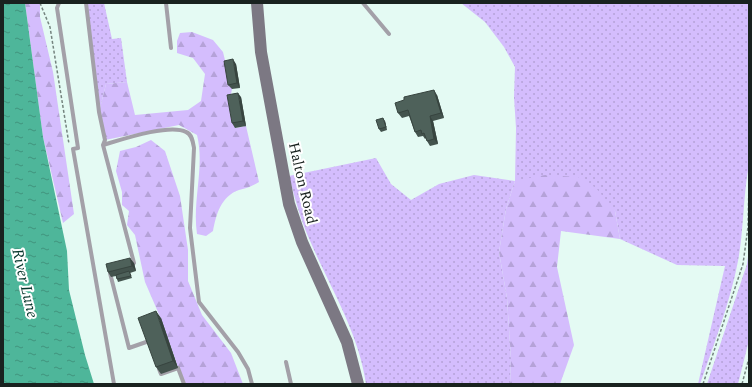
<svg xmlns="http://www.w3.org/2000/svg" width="752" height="387" font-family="Spectral,serif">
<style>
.grass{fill:url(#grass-dots)}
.forest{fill:url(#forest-firs)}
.water{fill:url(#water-ripples)}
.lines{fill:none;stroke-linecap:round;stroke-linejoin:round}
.path{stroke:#75847f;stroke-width:1.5;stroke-dasharray:3 2;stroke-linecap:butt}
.lane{stroke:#a3a0a8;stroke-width:4}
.secondary{stroke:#7c7883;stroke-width:12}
.wall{fill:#43534d}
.shaded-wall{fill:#37443f}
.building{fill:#4e615a;stroke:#37443f}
.labels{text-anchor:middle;stroke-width:4;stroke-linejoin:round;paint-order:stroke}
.street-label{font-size:15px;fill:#19221f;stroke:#fff}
.water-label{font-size:16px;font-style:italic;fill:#07372c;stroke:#fff}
</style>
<defs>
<pattern id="grass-dots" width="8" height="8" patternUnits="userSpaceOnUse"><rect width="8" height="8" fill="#d4bdfd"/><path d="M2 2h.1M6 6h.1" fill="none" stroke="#b5a2d8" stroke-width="1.8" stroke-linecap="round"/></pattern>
<pattern id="forest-firs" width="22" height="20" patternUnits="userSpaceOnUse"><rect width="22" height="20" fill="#d4bdfd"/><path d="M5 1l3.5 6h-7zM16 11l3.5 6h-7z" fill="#b5a2d8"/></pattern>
<pattern id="water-ripples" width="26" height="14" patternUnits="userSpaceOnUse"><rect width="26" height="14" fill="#4eb69a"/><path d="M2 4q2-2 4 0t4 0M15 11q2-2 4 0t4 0" fill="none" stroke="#40947d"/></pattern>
</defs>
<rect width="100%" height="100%" fill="#e4faf3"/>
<path class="grass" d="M 86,3 L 104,3 L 112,39 L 121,38 L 127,82 L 106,84 L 99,112 Z
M 461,3 L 749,3 L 749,164 C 743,196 744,229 738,261 C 730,303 714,344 700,384 L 698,384 L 725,266 L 677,265 L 620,239 L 615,211 L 515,181 L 506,209 L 499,252 L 507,298 L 511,359 L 510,384 L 366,384 C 359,334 331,289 311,243 C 301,221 295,199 289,176 L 376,158 L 391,184 L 411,200 L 439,184 L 474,175 L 515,181 L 516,128 L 514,97 L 515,67 L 504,47 L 485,22 Z
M 749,248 L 749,340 L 738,384 L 707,384 L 747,264 Z"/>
<path class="forest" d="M 25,3 L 40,3 L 40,17 L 53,72 L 74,214 L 63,223 L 43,137 Z
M 192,32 L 213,40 L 223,52 L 232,89 L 230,99 L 236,128 L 246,126 L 259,182 C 252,186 247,188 239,190 C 221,196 216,215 213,231 L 206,236 L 197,234 C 192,201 205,167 197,135 L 179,125 L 105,140 L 99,112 L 106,84 L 127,82 L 135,115 L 188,110 L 201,101 L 205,74 L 193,58 L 177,53 L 177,41 L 180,33 Z
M 151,140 L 165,151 L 180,196 L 188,250 L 188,281 L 202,315 L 231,353 L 243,384 L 184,384 L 161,319 L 145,282 L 135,235 L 127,225 L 129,211 L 122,205 L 122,192 L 116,171 L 120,151 L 136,147 Z
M 545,175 L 578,177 L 596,188 L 615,211 L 620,239 L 561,231 L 557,267 L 574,345 L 560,384 L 510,384 L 511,359 L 507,298 L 499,252 L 506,209 L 515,181 Z"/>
<path class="water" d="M 3,3 L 25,3 L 43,137 L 67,251 L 69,290 L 85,355 L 94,384 L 3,384 Z"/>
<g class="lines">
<path class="path" d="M 40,3 L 50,27 L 69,144
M 703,384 L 743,264 L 748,227 L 749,183
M 742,384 L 749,358"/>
<path class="lane" d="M 59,3 L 57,8 L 78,148 L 73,149 L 114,384
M 86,3 L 99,112 L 105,140 L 103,145 L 134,263 L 129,264
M 166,3 L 171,48
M 363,3 L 389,34
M 103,145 C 120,140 170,123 186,132 C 192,134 193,142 194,148 L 190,228 L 199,302 L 238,352 L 248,369 L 252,384
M 110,273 L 129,348 L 149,341 L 150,344
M 286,362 L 291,384
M 159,369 L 161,374 L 178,368 L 184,384"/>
<path class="secondary" d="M 257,3 L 261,52 L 289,204 L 302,242 L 347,342 L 358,384"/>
</g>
<path class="wall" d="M 236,64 L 240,88 L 232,89 L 228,85 Z
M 437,95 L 444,118 L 433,121 L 438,144 L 430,146 L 427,141 L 426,138 L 425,139 L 423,136 L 418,137 L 415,132 L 409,116 L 402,118 L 398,113 Z
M 241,97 L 246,126 L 235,128 L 232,123 Z
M 385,121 L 387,130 L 381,132 L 379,129 Z
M 134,263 L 136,271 L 130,273 L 132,278 L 118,282 L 116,276 L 111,277 L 108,272 Z
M 161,318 L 178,368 L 161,374 L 156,367 Z"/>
<path class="shaded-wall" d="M 233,59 L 236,64 L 240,88 L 237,83 Z
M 434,90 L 437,95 L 444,118 L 441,113 Z
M 238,93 L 241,97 L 246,126 L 243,121 Z
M 430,116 L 433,121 L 438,144 L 434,139 Z
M 383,118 L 385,121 L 387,130 Z
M 130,258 L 134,263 L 136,271 L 132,266 Z
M 156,311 L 161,318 L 178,368 L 173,361 Z"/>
<path class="building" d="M 233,59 L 237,83 L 228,85 L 224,61 Z
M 434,90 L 441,113 L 430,116 L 434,139 L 427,141 L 424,133 L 422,134 L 421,130 L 415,132 L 408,110 L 398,113 L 395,103 L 404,100 L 404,97 Z
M 238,93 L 243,121 L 232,123 L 227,95 Z
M 383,118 L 386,127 L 379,129 L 376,120 Z
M 130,258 L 132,266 L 108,272 L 106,264 Z
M 129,271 L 131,276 L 117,279 L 116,275 Z
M 156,311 L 173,361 L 156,367 L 138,318 Z"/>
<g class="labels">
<g class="street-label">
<text transform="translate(303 183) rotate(77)" y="5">Halton Road</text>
</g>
<g class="water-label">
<text transform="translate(26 283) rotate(77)" y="6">River Lune</text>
</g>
</g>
<rect width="752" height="387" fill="none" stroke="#19221f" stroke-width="8"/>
</svg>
